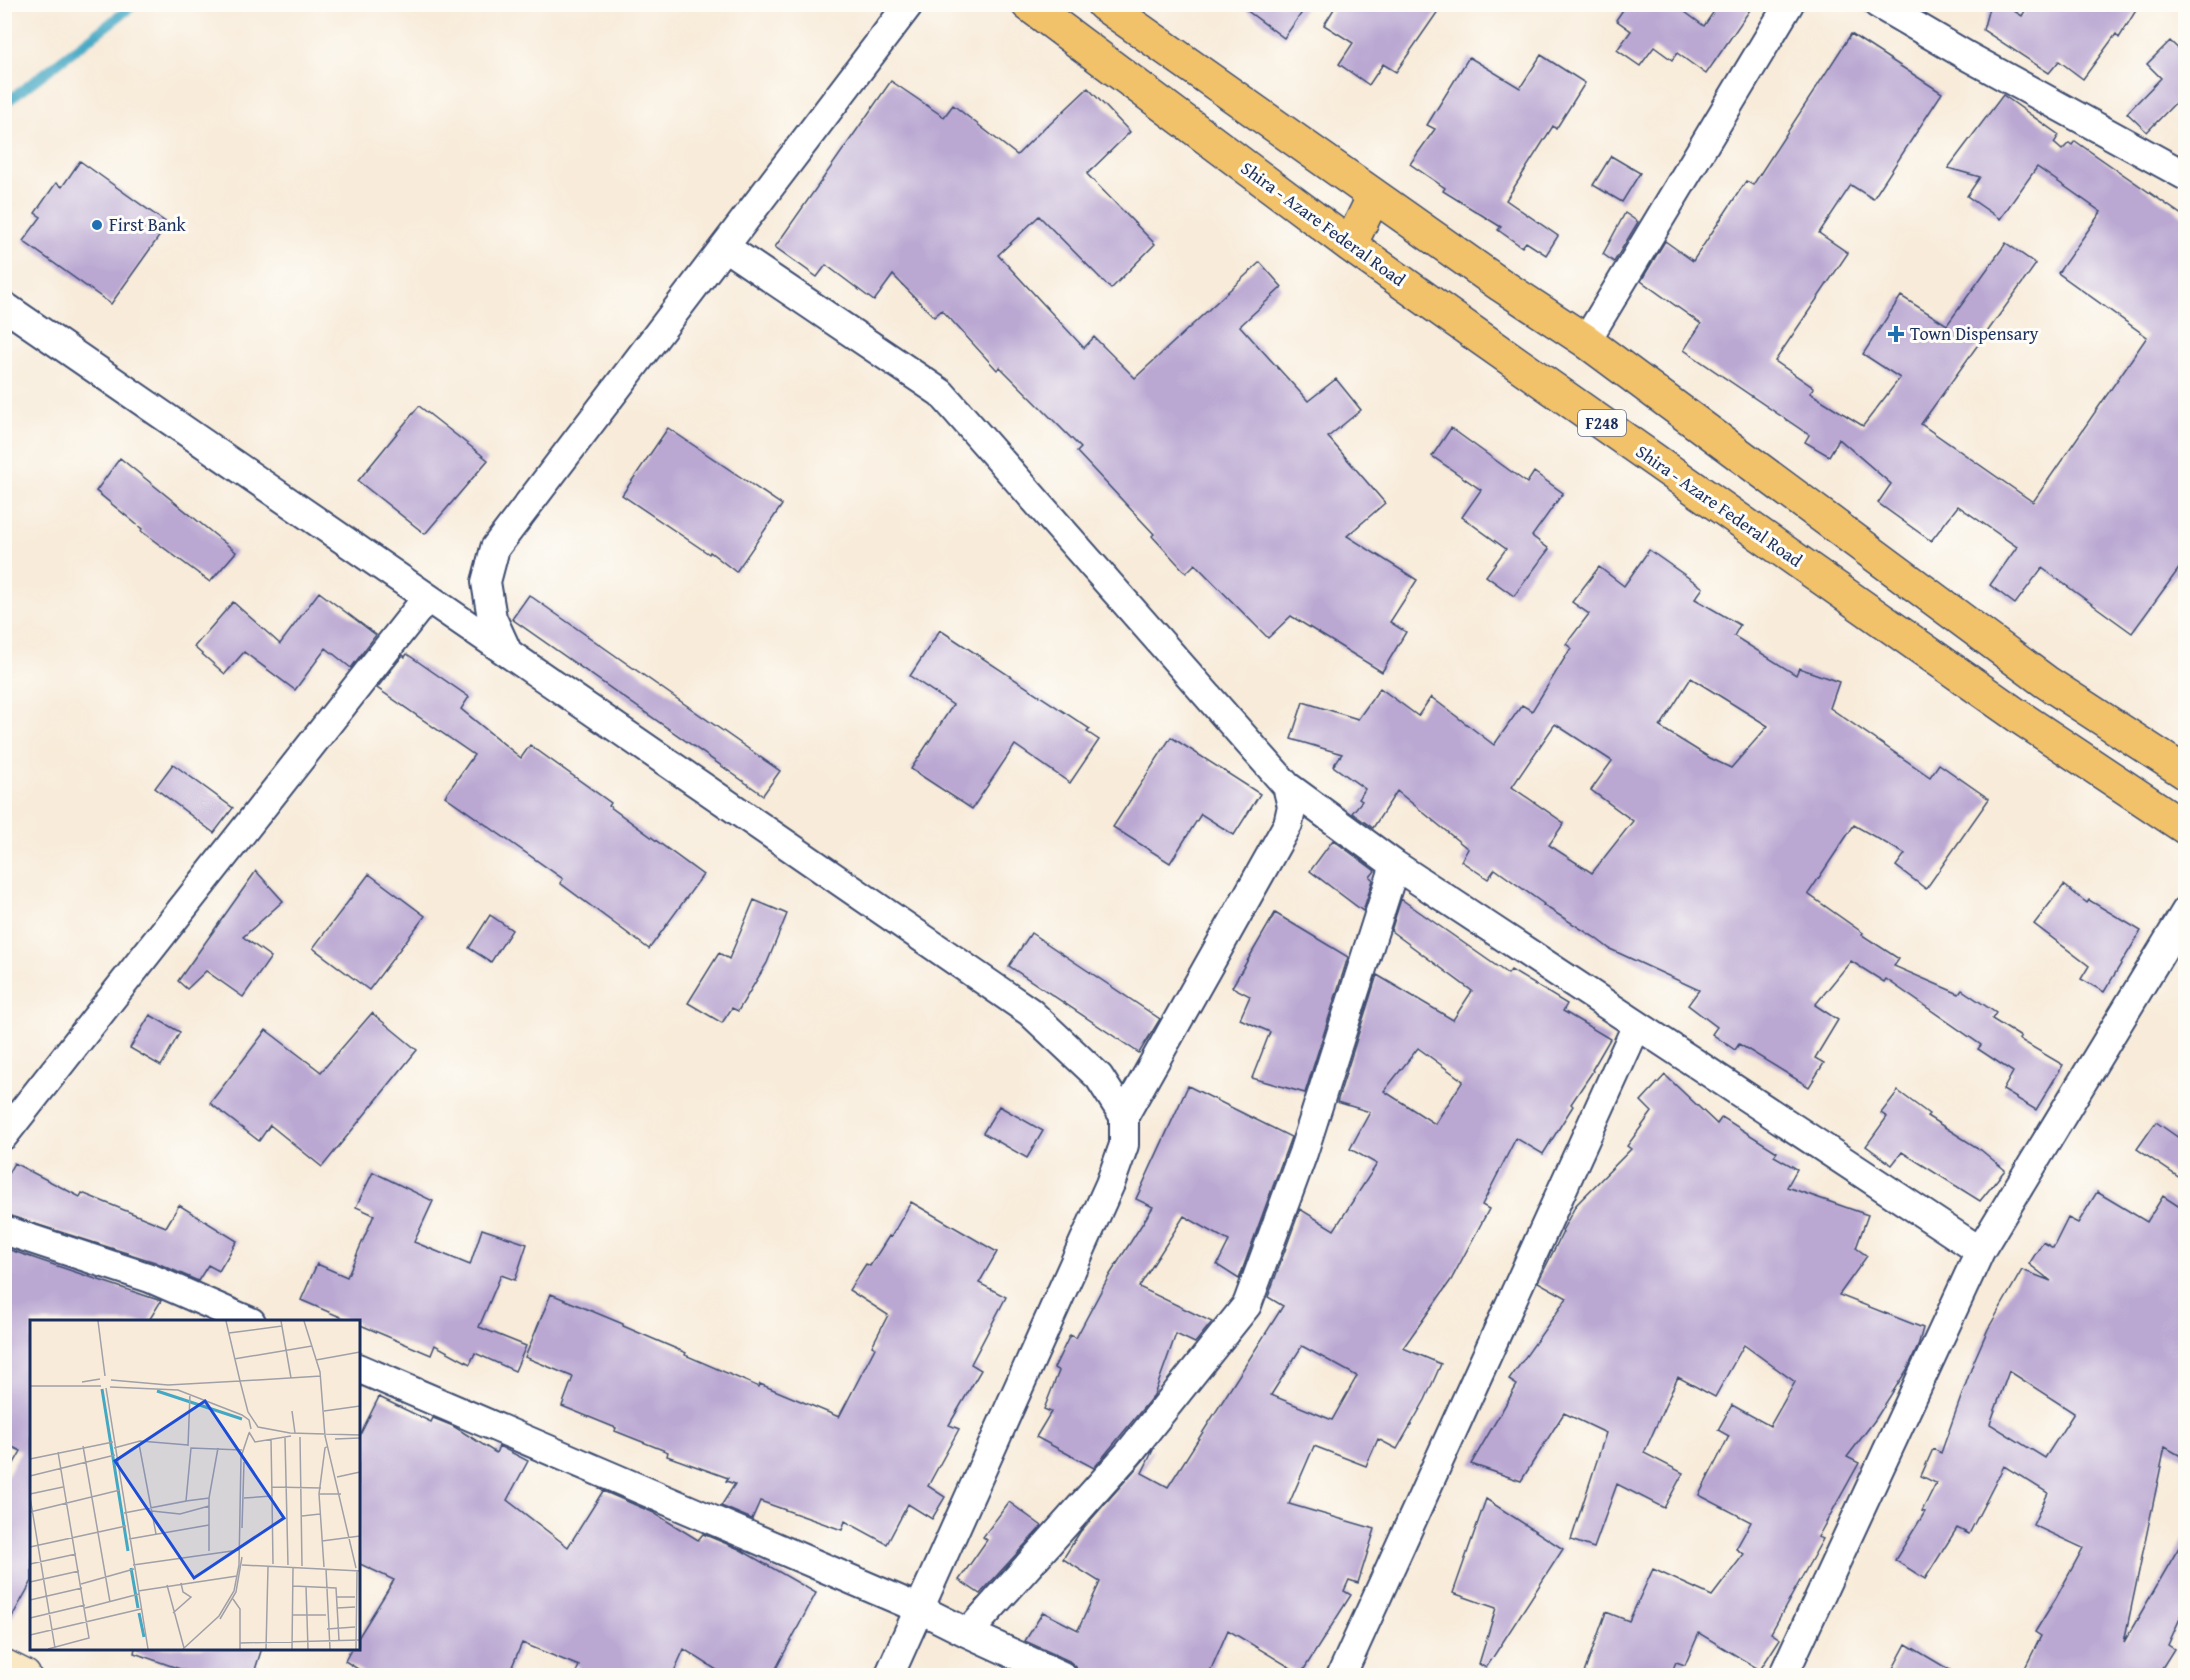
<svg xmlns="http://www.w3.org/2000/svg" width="2190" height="1680" font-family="'Gentium Book Plus',serif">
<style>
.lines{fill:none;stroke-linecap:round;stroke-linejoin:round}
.stream{stroke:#44a8c4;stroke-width:10}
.building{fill:#baa7d2;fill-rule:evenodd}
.street-casing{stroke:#3c4b70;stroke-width:32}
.secondary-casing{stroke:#3c4b70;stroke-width:36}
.primary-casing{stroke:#3c4b70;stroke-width:36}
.street{stroke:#fff;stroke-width:28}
.secondary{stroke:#fae7c3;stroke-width:33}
.primary{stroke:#f2c26a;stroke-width:33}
.poi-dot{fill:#1f6fb2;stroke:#fdfcf7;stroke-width:2}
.labels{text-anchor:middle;stroke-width:6;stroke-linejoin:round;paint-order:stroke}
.shield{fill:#fdfcf7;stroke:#5f6c8c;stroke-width:1.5}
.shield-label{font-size:16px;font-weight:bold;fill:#1b2f5e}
.street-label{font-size:18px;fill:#1b2f5e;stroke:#fdfcf7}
.poi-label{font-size:18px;fill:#1b2f5e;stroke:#fdfcf7;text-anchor:start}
.inset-river{fill:none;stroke:#44a8c4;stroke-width:3}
.inset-road{fill:none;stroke:#a0a0a8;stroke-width:1.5}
.view{fill:#1d4ed8;fill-opacity:0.15;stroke:#1d4ed8;stroke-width:3}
.inset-edge{fill:none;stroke:#1b2f5e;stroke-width:3}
</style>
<rect width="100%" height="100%" fill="#fdfcf7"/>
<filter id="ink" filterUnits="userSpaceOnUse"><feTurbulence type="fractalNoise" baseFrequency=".0167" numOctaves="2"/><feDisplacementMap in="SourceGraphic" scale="12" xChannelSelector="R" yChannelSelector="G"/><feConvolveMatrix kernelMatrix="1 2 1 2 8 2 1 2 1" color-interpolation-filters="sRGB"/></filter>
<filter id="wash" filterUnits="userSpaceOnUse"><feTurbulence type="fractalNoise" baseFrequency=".008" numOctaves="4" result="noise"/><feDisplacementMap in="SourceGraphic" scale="24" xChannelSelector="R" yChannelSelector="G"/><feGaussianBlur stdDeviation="1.35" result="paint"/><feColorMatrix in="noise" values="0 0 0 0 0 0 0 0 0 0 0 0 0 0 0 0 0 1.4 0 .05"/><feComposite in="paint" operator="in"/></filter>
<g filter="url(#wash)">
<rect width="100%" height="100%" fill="#f8ebd9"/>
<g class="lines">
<path class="stream" d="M 4,104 L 135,4"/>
</g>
<g id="blocks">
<path class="building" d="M 1238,4 L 1308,4 L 1284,38 Z
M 1337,4 L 1443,4 L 1396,72 L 1383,64 L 1369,85 L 1339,64 L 1353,43 L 1324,25 Z
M 1627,4 L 1674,4 L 1704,26 L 1719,4 L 1754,4 L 1706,74 L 1677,53 L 1672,60 L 1654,47 L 1640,66 L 1617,50 L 1631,31 L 1616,20 Z
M 1990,4 L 2003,4 L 2022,16 L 2029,4 L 2140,4 L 2119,38 L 2116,34 L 2083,79 L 2059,61 L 2049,73 L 1983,30 Z
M 1851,34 L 1942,93 L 1873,199 L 1851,185 L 1819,233 L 1848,253 L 1775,361 L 1814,388 L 1810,393 L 1863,426 L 1900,378 L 1863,354 L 1901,296 L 1947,325 L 2006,243 L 2036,264 L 1921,424 L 2033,502 L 2147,337 L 2058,273 L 2101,212 L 2037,167 L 2000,219 L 1967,196 L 1980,177 L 1948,168 L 2003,95 L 2059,135 L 2054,143 L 2062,150 L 2069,143 L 2072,145 L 2075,141 L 2186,218 L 2186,559 L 2132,633 L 2042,568 L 2015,604 L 1990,585 L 2017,547 L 1958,506 L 1931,541 L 1878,503 L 1891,484 L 1839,439 L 1829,456 L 1805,442 L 1809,435 L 1684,350 L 1701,324 L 1641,281 L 1665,241 L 1693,261 L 1746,181 L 1753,185 Z
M 2170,41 L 2184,54 L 2186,53 L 2186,101 L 2181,97 L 2147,132 L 2127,113 L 2161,78 L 2147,64 Z
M 1541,55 L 1585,83 L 1556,129 L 1553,126 L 1506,200 L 1558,236 L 1546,255 L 1526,242 L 1522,247 L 1498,230 L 1501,227 L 1443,191 L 1445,188 L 1410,164 L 1435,129 L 1427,125 L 1469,57 L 1520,88 Z
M 891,81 L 944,117 L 953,105 L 1017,155 L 1048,124 L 1049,125 L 1088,88 L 1130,132 L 1087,174 L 1155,244 L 1111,289 L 1039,216 L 998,255 L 1084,348 L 1094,337 L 1135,378 L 1260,262 L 1282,287 L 1240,326 L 1308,401 L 1336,379 L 1361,410 L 1328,437 L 1385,503 L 1347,536 L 1417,580 L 1390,622 L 1406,632 L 1382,672 L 1291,616 L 1268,638 L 1195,564 L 1186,573 L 1152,536 L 1154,534 L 1077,452 L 1081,448 L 1000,367 L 997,370 L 942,310 L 934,317 L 893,275 L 874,301 L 826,265 L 817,277 L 775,247 Z
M 1611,156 L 1640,173 L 1622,202 L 1593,185 Z
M 80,161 L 168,224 L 111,304 L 23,241 L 41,217 L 35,213 L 56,183 L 62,187 Z
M 1625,213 L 1638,222 L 1614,262 L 1603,254 Z
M 419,406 L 488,460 L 425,534 L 358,481 Z
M 668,428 L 782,505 L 736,572 L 710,552 L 709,554 L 622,495 Z
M 1451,428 L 1527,483 L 1534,472 L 1563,493 L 1532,536 L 1549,549 L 1514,596 L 1486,576 L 1506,549 L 1462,517 L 1481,490 L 1432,456 Z
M 120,458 L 236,552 L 210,582 L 141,531 L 142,529 L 96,491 Z
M 1649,550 L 1703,588 L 1695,599 L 1740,625 L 1734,636 L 1796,675 L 1799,668 L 1839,682 L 1830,708 L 1930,777 L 1939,764 L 1989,799 L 1926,889 L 1896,866 L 1905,854 L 1854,825 L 1808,894 L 1863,933 L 1862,935 L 1899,959 L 1894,966 L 1959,994 L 1962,990 L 1996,1013 L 1992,1019 L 2021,1037 L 2019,1039 L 2063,1065 L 2036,1110 L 2003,1090 L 2013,1072 L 1978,1049 L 1981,1045 L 1886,979 L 1884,982 L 1851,961 L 1815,1005 L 1838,1020 L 1815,1058 L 1824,1063 L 1809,1087 L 1739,1044 L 1735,1050 L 1712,1034 L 1717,1027 L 1688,1005 L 1699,990 L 1610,949 L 1594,937 L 1543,905 L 1544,904 L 1495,869 L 1488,879 L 1461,861 L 1468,849 L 1397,791 L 1373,828 L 1352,813 L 1362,801 L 1359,799 L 1365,789 L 1333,766 L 1342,754 L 1291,739 L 1303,702 L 1358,719 L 1380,688 L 1418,716 L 1431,697 L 1494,745 L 1522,705 L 1532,711 L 1571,648 L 1566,644 L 1589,614 L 1572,602 L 1599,567 L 1624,586 ZM 1691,678 L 1768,726 L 1731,768 L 1710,758 L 1660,727 ZM 1555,724 L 1612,761 L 1591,790 L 1633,821 L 1592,873 L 1549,845 L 1564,823 L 1512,787 Z
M 319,592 L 376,635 L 351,668 L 326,648 L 295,690 L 244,652 L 225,674 L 194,647 L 233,602 L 280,644 Z
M 529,595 L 780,771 L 763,795 L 512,619 Z
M 940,630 L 1090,729 L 1087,732 L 1099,740 L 1070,783 L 1015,745 L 972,809 L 911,769 L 953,705 L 910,676 Z
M 407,654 L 469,697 L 461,709 L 521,758 L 530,745 L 611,803 L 609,806 L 703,875 L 649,949 L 560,883 L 563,879 L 445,796 L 474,755 L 377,688 L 403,655 L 405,657 Z
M 1171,737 L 1260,794 L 1234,835 L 1201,814 L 1170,863 L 1113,827 Z
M 173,764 L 233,808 L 214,833 L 155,788 Z
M 1333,840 L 1375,871 L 1370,877 L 1373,880 L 1363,911 L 1310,871 Z
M 256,871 L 283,901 L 243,937 L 271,957 L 243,997 L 206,971 L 187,989 L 178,981 Z
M 369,874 L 425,916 L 369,990 L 313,948 Z
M 2064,885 L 2087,903 L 2089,900 L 2141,931 L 2104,992 L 2081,979 L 2089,966 L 2034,924 Z
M 1401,899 L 1508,974 L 1511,970 L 1567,1004 L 1563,1011 L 1610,1039 L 1592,1070 L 1593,1071 L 1571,1104 L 1573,1106 L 1543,1154 L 1516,1138 L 1482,1205 L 1489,1209 L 1451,1280 L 1403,1348 L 1441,1364 L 1425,1400 L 1397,1449 L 1378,1439 L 1366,1466 L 1314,1446 L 1289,1504 L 1375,1529 L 1358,1583 L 1349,1580 L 1344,1591 L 1351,1595 L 1301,1674 L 1228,1630 L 1208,1676 L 1078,1676 L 1076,1667 L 1069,1661 L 1025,1641 L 1043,1612 L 1078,1630 L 1100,1582 L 1063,1559 L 1080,1532 L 1154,1448 L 1142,1473 L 1168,1487 L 1283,1306 L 1268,1297 L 1300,1209 L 1334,1230 L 1377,1164 L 1350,1149 L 1370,1112 L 1337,1102 L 1377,975 L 1453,1020 L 1472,991 L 1391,931 ZM 1418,1048 L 1463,1081 L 1435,1124 L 1384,1091 ZM 1302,1346 L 1357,1376 L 1332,1420 L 1271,1395 Z
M 754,900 L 787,914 L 767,963 L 738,1011 L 732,1008 L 722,1023 L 688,1003 L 719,953 L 729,959 Z
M 1275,913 L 1348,957 L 1305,1093 L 1252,1078 L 1270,1032 L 1240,1019 L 1250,996 L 1232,987 Z
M 490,915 L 512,930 L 491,962 L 469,948 Z
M 1031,933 L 1160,1019 L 1139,1053 L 1009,966 Z
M 372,1013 L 417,1050 L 322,1167 L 270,1125 L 259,1141 L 210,1103 L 266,1030 L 321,1072 Z
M 150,1015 L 180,1032 L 161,1066 L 130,1048 Z
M 1665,1075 L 1717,1124 L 1722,1117 L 1777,1152 L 1774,1156 L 1797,1169 L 1787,1187 L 1868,1215 L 1856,1248 L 1867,1256 L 1839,1295 L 1923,1328 L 1918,1346 L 1908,1368 L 1875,1420 L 1847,1457 L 1859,1463 L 1818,1537 L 1823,1539 L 1771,1633 L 1780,1639 L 1760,1670 L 1699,1633 L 1685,1665 L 1676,1662 L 1670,1676 L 1583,1676 L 1606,1612 L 1629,1621 L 1653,1569 L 1712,1596 L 1744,1554 L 1736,1549 L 1751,1522 L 1699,1495 L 1729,1436 L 1718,1430 L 1732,1405 L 1770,1426 L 1795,1382 L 1744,1345 L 1715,1397 L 1678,1377 L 1644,1453 L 1683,1473 L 1664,1508 L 1617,1484 L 1594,1548 L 1571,1540 L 1606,1433 L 1564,1413 L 1521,1481 L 1471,1464 L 1517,1385 L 1509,1380 L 1567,1298 L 1538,1282 L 1563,1232 L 1562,1231 L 1576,1205 L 1631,1149 L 1627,1146 L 1652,1112 L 1641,1101 Z
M 1188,1086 L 1291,1137 L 1239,1279 L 1217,1265 L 1229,1241 L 1184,1216 L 1139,1287 L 1212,1322 L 1195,1343 L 1176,1334 L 1154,1395 L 1094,1468 L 1036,1437 L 1051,1412 L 1044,1409 L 1059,1371 L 1054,1368 L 1070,1335 L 1076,1338 L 1109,1276 L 1153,1207 L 1136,1199 Z
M 1898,1091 L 1929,1114 L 1927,1116 L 1981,1150 L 2005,1170 L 1980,1201 L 1902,1152 L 1892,1165 L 1866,1146 L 1887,1117 L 1881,1113 Z
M 999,1106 L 1043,1131 L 1027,1158 L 983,1133 Z
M 2156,1122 L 2186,1143 L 2186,1182 L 2137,1149 Z
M 14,1163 L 80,1197 L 82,1193 L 166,1227 L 179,1205 L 237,1241 L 219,1271 L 208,1265 L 198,1281 L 155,1262 L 4,1214 L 4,1181 Z
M 373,1172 L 433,1201 L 414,1242 L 470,1265 L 482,1229 L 527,1244 L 515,1280 L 501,1275 L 479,1327 L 526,1346 L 515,1371 L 475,1353 L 470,1364 L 435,1345 L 431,1355 L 358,1324 L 358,1322 L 352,1322 L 301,1300 L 317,1264 L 347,1277 L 374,1215 L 356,1207 Z
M 2097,1192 L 2147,1222 L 2163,1196 L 2186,1211 L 2186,1459 L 2165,1447 L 2124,1642 L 2186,1535 L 2186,1605 L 2168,1645 L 2174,1649 L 2157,1676 L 2021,1676 L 2041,1636 L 2035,1632 L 2056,1598 L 2083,1548 L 2033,1525 L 2048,1493 L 2004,1466 L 1969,1534 L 1957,1528 L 1925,1579 L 1895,1560 L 1925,1512 L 1922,1511 L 1936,1483 L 1921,1476 L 1933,1449 L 1941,1453 L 1974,1361 L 1988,1329 L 2022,1270 L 2051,1281 L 2029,1264 L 2043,1242 L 2053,1248 L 2068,1218 L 2078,1223 ZM 2009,1371 L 2074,1413 L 2045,1458 L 1990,1424 Z
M 911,1202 L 997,1252 L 979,1283 L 1006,1297 L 971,1364 L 981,1370 L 949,1425 L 959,1429 L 928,1486 L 945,1497 L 932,1519 L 908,1504 L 887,1544 L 845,1521 L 842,1530 L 760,1501 L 752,1519 L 721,1506 L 735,1484 L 726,1481 L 728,1478 L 667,1456 L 668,1452 L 615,1431 L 616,1428 L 562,1406 L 573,1377 L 525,1357 L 551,1294 L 623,1324 L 623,1326 L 686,1353 L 685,1355 L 759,1387 L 760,1384 L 839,1417 L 875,1348 L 872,1346 L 888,1315 L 849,1290 L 866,1264 L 870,1266 L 889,1236 L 891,1237 Z
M 4,1248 L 161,1301 L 148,1322 L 32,1322 L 32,1581 L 4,1631 L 4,1481 L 21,1451 L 4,1443 Z
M 379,1397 L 431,1422 L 433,1418 L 453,1426 L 496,1453 L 499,1446 L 528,1461 L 507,1500 L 568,1547 L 603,1491 L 654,1513 L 698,1540 L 703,1534 L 739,1549 L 816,1593 L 772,1676 L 726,1676 L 684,1649 L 672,1676 L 574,1676 L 579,1666 L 522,1643 L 508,1676 L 369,1676 L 345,1661 L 352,1648 L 358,1648 L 358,1638 L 394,1580 L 358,1563 L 358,1439 Z
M 1486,1499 L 1563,1549 L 1486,1668 L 1479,1664 L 1496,1608 L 1453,1593 Z
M 1009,1502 L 1042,1526 L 980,1594 L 959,1580 L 987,1540 L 983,1537 Z
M 1906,1644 L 1960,1676 L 1889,1676 Z
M 135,1648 L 262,1648 L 253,1676 L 200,1676 L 134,1653 Z"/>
</g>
</g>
<g filter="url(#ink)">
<use href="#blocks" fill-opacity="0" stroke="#3c4b70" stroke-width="1.5"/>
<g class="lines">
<defs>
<path id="street" d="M 1878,4 L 1967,56 L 2186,176
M 725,247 L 941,393 L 1287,786 L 1292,806 L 1288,824 L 1124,1116
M 4,306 L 508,653
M 1586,341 L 1789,4
M 1287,786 L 1395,865 L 1980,1251
M 4,1135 L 426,599
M 4,1230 L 150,1278 L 251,1322
M 358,1368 L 920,1609 L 968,1633 L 1062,1676
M 968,1633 L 1128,1454 L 1247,1305 L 1303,1153 L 1395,865
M 889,1676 L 1110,1184 L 1124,1145 L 1124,1116 L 1099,1077 L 1030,1012 L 508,653 L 492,618 L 486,582 L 495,548 L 909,4
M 1341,1676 L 1637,1025
M 1783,1676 L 1980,1251 L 2186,911"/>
<path id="secondary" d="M 4,1666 L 24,1676"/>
<path id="primary" d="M 1028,4 L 1350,245 L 1468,329 L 2018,716 L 2186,828
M 1103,4 L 1501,285 L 1586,341 L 2046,682 L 2186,773
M 1350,245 L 1374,196"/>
</defs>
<use href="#street" class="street-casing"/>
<use href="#secondary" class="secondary-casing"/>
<use href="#primary" class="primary-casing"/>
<use href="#street" class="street"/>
<use href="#secondary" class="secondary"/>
<use href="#primary" class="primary"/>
</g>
</g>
<g class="poi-dot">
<circle cx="97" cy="225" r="6"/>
<path d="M1893 325h6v6h6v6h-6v6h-6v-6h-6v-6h6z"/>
</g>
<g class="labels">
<rect class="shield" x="1578" y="410" width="48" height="26" rx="4.5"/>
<g class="shield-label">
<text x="1602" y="429">F248</text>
</g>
<g class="street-label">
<text transform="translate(1323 224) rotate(36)" y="6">Shira - Azare Federal Road</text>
<text transform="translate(1719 506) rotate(35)" y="6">Shira - Azare Federal Road</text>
</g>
<g class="poi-label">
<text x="109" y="231">First Bank</text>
<text x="1910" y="340">Town Dispensary</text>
</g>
</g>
<g transform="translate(30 1320)">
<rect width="330" height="330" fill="#f8ebd9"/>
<path class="inset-river" d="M 72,69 L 98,231M 127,71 L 212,99M 101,248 L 108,288M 109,293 L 114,317"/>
<path class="inset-road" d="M 68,1 L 75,56M 196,1 L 210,61 L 291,56M 251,1 L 261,58M 274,1 L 290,52 L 295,116 L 326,248M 199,13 L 252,6M 204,39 L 282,26M 286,40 L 330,32M 81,60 L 138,65 L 210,61 L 218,92 L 228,107 L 260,113 L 330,115M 52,62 L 70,59M 0,66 L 71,66M 80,67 L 148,70 L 212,95 L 219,100 L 221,109M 76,68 L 118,329M 262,91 L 265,113M 294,91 L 330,86M 219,112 L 225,122 L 261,116M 270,117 L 272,246M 255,118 L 258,245M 305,119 L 330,118M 109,124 L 126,214M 53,126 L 80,282M 158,126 L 160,74M 84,128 L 110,121 L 158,125M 0,139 L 83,122M 0,156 L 85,135M 307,157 L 330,152M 242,167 L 291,168M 0,174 L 33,167M 289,174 L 311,174M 242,176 L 243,244M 0,177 L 25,328M 179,178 L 179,231M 214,178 L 242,176 L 241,119M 156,181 L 179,178 L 188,128M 122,191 L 150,194 L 179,186M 0,192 L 90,170M 94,193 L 156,181 L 161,128 L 212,130M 272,196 L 290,194M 212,208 L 214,142M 99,219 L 179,205M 292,221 L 330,216M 0,227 L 96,206M 0,244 L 46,234M 103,245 L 209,230M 212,245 L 330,251M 294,247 L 289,174 L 295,128 L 298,126M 296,249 L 300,329M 0,262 L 49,251M 51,264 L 104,249M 137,265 L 154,328M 263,266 L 306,268 L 309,320M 276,266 L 278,329M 108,271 L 207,256M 306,277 L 325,277M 203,279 L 210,289 L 210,329M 0,280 L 52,268M 55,288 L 109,274M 307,288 L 325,287M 143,293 L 161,277 L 153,272 L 151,263M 262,295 L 296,295M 0,298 L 55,285M 190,299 L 206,272 L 212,237M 297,309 L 325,307M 0,315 L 111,289M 210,323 L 330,320M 18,329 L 59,318 L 28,132M 153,329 L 189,296 L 204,271 L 209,245 L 211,137 L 219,113M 236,329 L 238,247M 262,329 L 263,248M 326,329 L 327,250"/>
<path class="view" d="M 175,81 L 254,198 L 164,258 L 85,141 Z"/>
<rect width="330" height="330" class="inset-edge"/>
</g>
<rect width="2190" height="1680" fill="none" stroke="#fdfcf7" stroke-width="24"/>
</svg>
